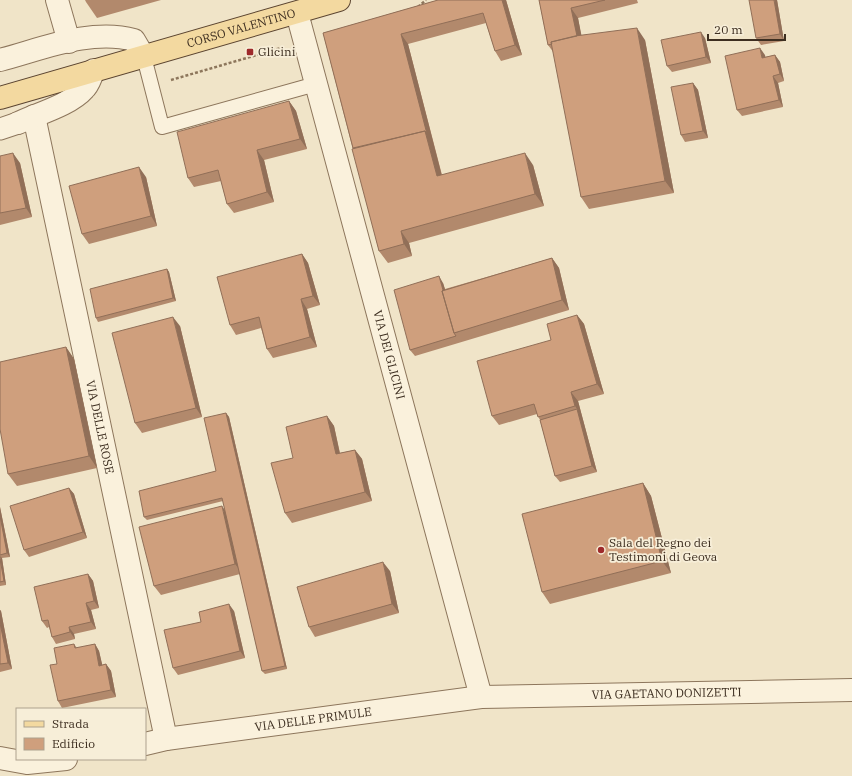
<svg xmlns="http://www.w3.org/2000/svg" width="852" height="776" font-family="'IBM Plex Serif',serif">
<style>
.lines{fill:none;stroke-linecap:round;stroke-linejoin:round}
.service-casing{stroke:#8d765c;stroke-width:16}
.pedestrian-casing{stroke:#8d765c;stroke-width:23}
.minor-casing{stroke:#8d765c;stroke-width:24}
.primary-casing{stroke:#5b4430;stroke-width:24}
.path{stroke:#8d765c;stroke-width:2.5;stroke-dasharray:3 2;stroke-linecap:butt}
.service{stroke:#faf1dc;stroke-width:14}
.pedestrian{stroke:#faf1dc;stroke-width:21}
.minor{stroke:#faf1dc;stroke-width:22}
.primary{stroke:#f3d9a0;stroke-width:22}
.wall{fill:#b2896c}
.shaded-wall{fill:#916f58}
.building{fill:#cf9f7d;stroke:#916f58}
.poi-dot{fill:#9e2a2b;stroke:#f7eed8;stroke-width:1.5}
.labels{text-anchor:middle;stroke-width:3.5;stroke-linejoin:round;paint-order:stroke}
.street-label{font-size:12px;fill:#3d2e20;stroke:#f7eed8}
.poi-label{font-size:12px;fill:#3d2e20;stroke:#f7eed8;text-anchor:start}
</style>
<rect width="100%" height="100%" fill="#f0e4c8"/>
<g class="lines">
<defs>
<path id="service" d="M 144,57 L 162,127 L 316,84"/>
<path id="pedestrian" d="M 0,129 L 18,123"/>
<g id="minor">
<path d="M 57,0 L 69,42"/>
<path id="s1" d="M 297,13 L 481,697"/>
<path d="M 0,60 C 42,49 91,28 134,40 L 144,57"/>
<path id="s2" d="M 34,116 L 166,739"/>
<path d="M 18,123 C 37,114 70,105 84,89 C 89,85 91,76 94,70"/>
<path id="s3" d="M 145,744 L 166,739 L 481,697 L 852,690"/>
<path d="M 0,758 L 27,763 L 66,759"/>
</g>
<g id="primary">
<path id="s4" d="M 0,98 L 339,0"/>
</g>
</defs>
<use href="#service" class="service-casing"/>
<use href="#pedestrian" class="pedestrian-casing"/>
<use href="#minor" class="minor-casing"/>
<use href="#primary" class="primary-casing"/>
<path class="path" d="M 418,7 L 426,0
M 171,80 L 281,48"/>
<use href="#service" class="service"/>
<use href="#pedestrian" class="pedestrian"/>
<use href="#minor" class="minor"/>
<use href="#primary" class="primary"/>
</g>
<path class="wall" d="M 85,0 L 161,0 L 97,18 L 86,2 Z
M 438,0 L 506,0 L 522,55 L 501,61 L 495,51 L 486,23 L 408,44 L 442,175 L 533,165 L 544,206 L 409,243 L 412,256 L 388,263 L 379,251 L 323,33 Z
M 539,0 L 637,0 L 638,3 L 578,18 L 581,35 L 645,40 L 674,193 L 589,209 L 581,197 L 554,53 L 548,45 Z
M 777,0 L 784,41 L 761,45 L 756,38 Z
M 705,38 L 711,63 L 672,72 L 667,66 Z
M 765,55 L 765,57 L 775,55 L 780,62 L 784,81 L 778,83 L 783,107 L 742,116 L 737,110 Z
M 693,83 L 698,90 L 708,138 L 685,142 L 681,135 Z
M 289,101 L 296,111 L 307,149 L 264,160 L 274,202 L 234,213 L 227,204 L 221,181 L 194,187 L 188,178 Z
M 0,156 L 20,163 L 32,217 L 0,225 Z
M 146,177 L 157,226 L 89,244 L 82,234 Z
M 302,254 L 308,263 L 320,305 L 307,309 L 317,347 L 273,358 L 267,349 L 261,328 L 236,335 L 230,325 Z
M 552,258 L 559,268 L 569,310 L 415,356 L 410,350 L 443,283 L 445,289 Z
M 167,269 L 169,272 L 176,301 L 98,322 L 96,318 Z
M 577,315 L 584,324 L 604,394 L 578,401 L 597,472 L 560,482 L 555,476 L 540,420 L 537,414 L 499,425 L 492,416 L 551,340 Z
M 180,326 L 202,417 L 142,433 L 135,423 Z
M 66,347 L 74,359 L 97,468 L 17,486 L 8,474 Z
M 226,413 L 229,417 L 287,669 L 265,674 L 262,671 L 240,574 L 161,595 L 154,586 L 225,511 L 223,501 L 147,520 L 144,517 L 216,471 Z
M 327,416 L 334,426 L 340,453 L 355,450 L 362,459 L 372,501 L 292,523 L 285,513 L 293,458 Z
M 643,483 L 651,496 L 671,573 L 550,604 L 542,592 Z
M 69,488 L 74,494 L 87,538 L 29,557 L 24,550 Z
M 0,507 L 10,557 L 2,558 L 6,585 L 0,586 Z
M 390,571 L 399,613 L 315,637 L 309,627 Z
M 88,574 L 93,581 L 99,608 L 91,610 L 96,629 L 74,634 L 75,639 L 56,644 L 52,637 L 49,627 L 47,628 L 42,621 Z
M 0,610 L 1,611 L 12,669 L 0,672 Z
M 234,611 L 245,658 L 178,675 L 173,668 Z
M 74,644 L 77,648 L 95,644 L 99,651 L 102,665 L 106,664 L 111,671 L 116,697 L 62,708 L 58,701 L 57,664 Z"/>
<path class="shaded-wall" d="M 502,0 L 506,0 L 522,55 L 515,45 Z
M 774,0 L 777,0 L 784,41 L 780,34 Z
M 571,8 L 578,18 L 584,48 L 577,39 Z
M 637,28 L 645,40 L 674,193 L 665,181 Z
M 701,32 L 705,38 L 711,63 L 706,57 Z
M 401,34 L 408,44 L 445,188 L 437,176 L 425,131 Z
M 760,48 L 765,55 L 767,65 L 762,58 Z
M 775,55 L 780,62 L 784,81 L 780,74 Z
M 773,76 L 778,83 L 783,107 L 779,100 Z
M 693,83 L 698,90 L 708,138 L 703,131 Z
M 289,101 L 296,111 L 307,149 L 300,139 Z
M 257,150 L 264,160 L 274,202 L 267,192 Z
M 13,153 L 20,163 L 32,217 L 26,208 Z
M 525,153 L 533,165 L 544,206 L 535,194 Z
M 139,167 L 146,177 L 157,226 L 151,216 Z
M 401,231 L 409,243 L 412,256 L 404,244 Z
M 302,254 L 308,263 L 320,305 L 313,296 Z
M 552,258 L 559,268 L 569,310 L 562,300 Z
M 167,269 L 169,272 L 176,301 L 173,298 Z
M 439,276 L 443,283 L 458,332 L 455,333 Z
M 301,299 L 307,309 L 317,347 L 310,337 Z
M 577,315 L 584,324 L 604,394 L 597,384 Z
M 173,317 L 180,326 L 202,417 L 196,408 Z
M 66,347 L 74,359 L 97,468 L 89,456 Z
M 571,392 L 578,401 L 582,416 L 575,406 Z
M 577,409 L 582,416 L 597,472 L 592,466 Z
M 226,413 L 229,417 L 287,669 L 285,666 Z
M 327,416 L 334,426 L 342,464 L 336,454 Z
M 355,450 L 362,459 L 372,501 L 365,492 Z
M 643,483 L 651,496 L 671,573 L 662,561 Z
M 69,488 L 74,494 L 87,538 L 83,532 Z
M 222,506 L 229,516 L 242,573 L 235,564 Z
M 0,507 L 10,557 L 7,553 L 0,516 Z
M 0,556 L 2,558 L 6,585 L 4,581 Z
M 383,562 L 390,571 L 399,613 L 392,604 Z
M 88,574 L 93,581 L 99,608 L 94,601 Z
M 86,603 L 91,610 L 96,629 L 91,622 Z
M 229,604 L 234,611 L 245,658 L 240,651 Z
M 0,610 L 1,611 L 12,669 L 8,663 L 0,623 Z
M 69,627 L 74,634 L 75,639 L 70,632 Z
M 95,644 L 99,651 L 104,672 L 99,666 Z
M 106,664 L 111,671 L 116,697 L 111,690 Z"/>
<path class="building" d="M 438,0 L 502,0 L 515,45 L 495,51 L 483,13 L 401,34 L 427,134 L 425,131 L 353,148 L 323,33 Z
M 539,0 L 605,0 L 571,8 L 577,36 L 551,42 L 552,44 L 548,45 Z
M 749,0 L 774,0 L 780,34 L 756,38 Z
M 637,28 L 665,181 L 581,197 L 551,42 L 575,36 Z
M 701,32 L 706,57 L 667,66 L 661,40 Z
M 760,48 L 762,58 L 775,55 L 780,74 L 773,76 L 779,100 L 737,110 L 725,56 Z
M 693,83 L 703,131 L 681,135 L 671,87 Z
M 289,101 L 300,139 L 257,150 L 267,192 L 227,204 L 218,170 L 188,178 L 177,132 Z
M 425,131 L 437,176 L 525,153 L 535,194 L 401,231 L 404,244 L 379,251 L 352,149 Z
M 13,153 L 26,208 L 0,213 L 0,156 Z
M 139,167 L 151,216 L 82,234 L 69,186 Z
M 302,254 L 313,296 L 301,299 L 310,337 L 267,349 L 259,317 L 230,325 L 217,277 Z
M 552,258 L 562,300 L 454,333 L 442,291 Z
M 167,269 L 173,298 L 96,318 L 90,289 Z
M 439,276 L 443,290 L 442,291 L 454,333 L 456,336 L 410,350 L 394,290 Z
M 577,315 L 597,384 L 571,392 L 575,406 L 538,417 L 534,404 L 492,416 L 477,361 L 551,340 L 547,324 Z
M 173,317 L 196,408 L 135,423 L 112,333 Z
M 66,347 L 89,456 L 8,474 L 0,429 L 0,362 Z
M 577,409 L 592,466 L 555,476 L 540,420 Z
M 226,413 L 285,666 L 262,671 L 222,498 L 144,517 L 139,491 L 216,471 L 204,418 Z
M 327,416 L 336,454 L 355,450 L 365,492 L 285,513 L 271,463 L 293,458 L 286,427 Z
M 643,483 L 662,561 L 542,592 L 522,514 Z
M 69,488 L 83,532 L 24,550 L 10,506 Z
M 222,506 L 235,564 L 154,586 L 139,527 Z
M 0,516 L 7,553 L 0,555 Z
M 0,559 L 4,581 L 0,582 Z
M 383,562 L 392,604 L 309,627 L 297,587 Z
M 88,574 L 94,601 L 86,603 L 91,622 L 69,627 L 70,632 L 52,637 L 48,620 L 42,621 L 34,587 Z
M 229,604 L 240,651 L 173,668 L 164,630 L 201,622 L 199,612 Z
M 0,623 L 8,663 L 0,664 Z
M 74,644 L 75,648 L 95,644 L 99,666 L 106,664 L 111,690 L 58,701 L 50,665 L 57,664 L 54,648 Z"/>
<g class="poi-dot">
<rect x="246" y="48" width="8" height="8" rx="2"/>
<circle cx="601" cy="550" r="4"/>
</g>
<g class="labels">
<g class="street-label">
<text dy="4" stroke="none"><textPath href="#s4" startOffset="251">CORSO VALENTINO</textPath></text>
<text dy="4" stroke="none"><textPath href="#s1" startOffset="354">VIA DEI GLICINI</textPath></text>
<text dy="4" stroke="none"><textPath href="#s2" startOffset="318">VIA DELLE ROSE</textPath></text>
<text dy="4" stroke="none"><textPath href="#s3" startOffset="525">VIA GAETANO DONIZETTI</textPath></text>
<text dy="4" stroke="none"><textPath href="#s3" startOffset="170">VIA DELLE PRIMULE</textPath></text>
</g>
<g class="poi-label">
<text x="258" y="56">Glicini</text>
<text x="609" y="547">Sala del Regno dei<tspan x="609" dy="14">Testimoni di Geova</tspan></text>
</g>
</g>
<rect x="16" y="708" width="130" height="52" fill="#f7eed8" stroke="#ada18e"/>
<rect x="24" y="721" width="20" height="6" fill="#f3d9a0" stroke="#ada18e"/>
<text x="52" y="728" font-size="12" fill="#3d2e20">Strada</text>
<rect x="24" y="738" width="20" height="12" fill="#cf9f7d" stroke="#ada18e"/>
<text x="52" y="748" font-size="12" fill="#3d2e20">Edificio</text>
<path d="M708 34v6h77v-6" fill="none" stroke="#3d2e20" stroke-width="2"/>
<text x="714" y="34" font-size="12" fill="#3d2e20" stroke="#f7eed8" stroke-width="3" paint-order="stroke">20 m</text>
</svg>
